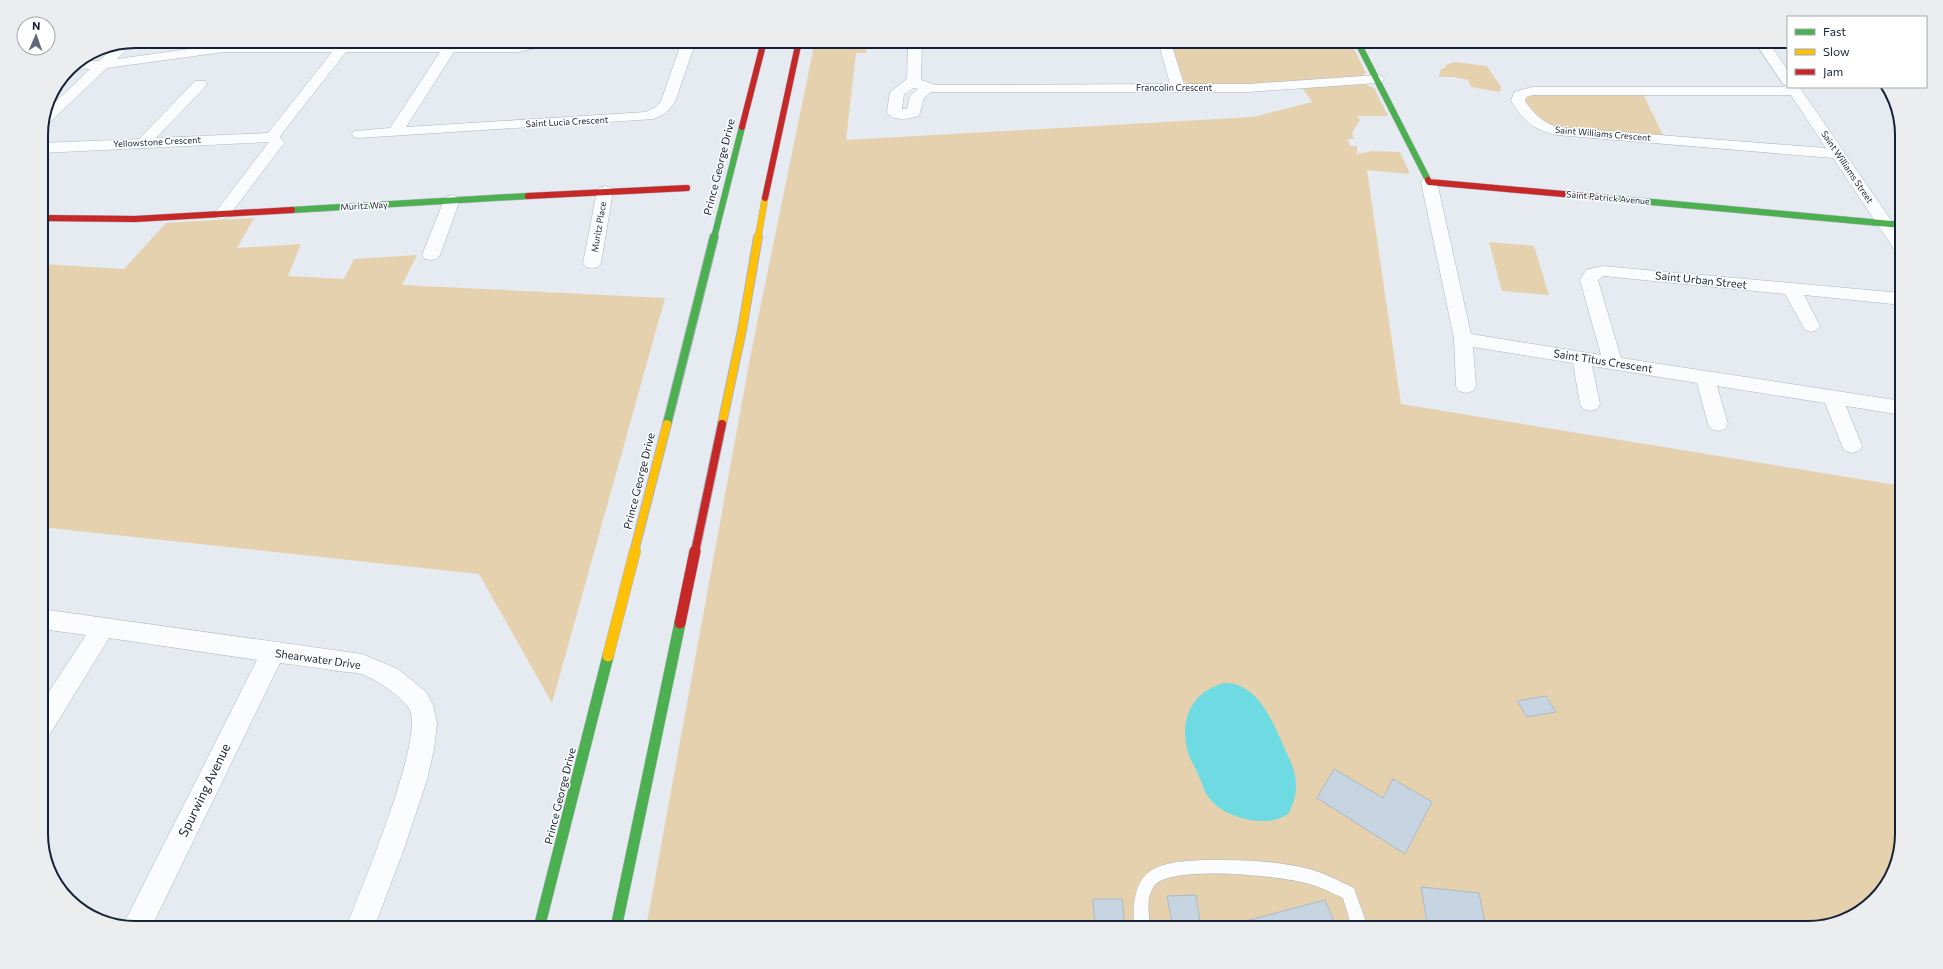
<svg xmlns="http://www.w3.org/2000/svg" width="1943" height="969" font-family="Commissioner,sans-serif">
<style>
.green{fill:#e5d1ad}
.water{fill:#6edae2}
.building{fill:#c7d5e2;stroke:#adbac5}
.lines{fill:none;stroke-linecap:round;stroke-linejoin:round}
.lane-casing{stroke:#adb4c1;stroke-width:1}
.street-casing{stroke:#adb4c1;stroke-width:1}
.fast-far2-casing{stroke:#adb4c1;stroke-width:7}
.fast-far1-casing{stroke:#adb4c1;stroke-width:10}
.fast-casing{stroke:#adb4c1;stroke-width:12}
.slow-far2-casing{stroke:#adb4c1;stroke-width:7}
.slow-far1-casing{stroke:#adb4c1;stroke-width:10}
.slow-casing{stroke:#adb4c1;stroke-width:12}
.jam-far2-casing{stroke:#adb4c1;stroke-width:7}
.jam-far1-casing{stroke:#adb4c1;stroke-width:10}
.jam-casing{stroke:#adb4c1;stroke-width:12}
.lane{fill:#fbfcfd;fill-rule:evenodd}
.street{fill:#fbfcfd;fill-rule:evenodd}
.fast-far2{stroke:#4caf50;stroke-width:6}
.fast-far1{stroke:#4caf50;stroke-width:8}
.fast{stroke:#4caf50;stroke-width:11}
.slow-far2{stroke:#ffc107;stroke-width:6}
.slow-far1{stroke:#ffc107;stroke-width:8}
.slow{stroke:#ffc107;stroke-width:11}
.jam-far2{stroke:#c62828;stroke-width:6}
.jam-far1{stroke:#c62828;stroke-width:8}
.jam{stroke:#c62828;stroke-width:11}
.labels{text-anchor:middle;stroke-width:3;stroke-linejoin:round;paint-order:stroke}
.far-street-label{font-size:9px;fill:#162237;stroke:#fff}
.street-label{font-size:11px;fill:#162237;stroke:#fff}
.near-street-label{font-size:13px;fill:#162237;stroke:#fff}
.rim{fill:none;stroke:#162237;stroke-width:2}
</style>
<rect width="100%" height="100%" fill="#e6eaf1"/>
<path class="green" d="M 815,41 L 867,41 L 866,53 L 856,53 L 846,140 L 1253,117 L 1312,102 L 1302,87 L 1365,84 L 1374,88 L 1388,116 L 1357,116 L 1360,120 L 1352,133 L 1354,139 L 1348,139 L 1350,146 L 1357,146 L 1357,154 L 1372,151 L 1400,152 L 1410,174 L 1367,170 L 1401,404 L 1902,486 L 1902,834 L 1892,875 L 1860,912 L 1808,928 L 646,928 L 751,353 Z
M 1172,41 L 1350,41 L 1366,73 L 1360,77 L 1240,85 L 1189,84 L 1180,79 Z
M 1454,62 L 1487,66 L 1501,87 L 1500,92 L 1471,87 L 1468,80 L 1454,77 L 1439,77 L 1440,70 L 1446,67 L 1446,65 Z
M 1534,94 L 1643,94 L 1664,137 L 1555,128 L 1542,124 L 1525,101 L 1527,96 Z
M 254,218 L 237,248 L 301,244 L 288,276 L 344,279 L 354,259 L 417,255 L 402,285 L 665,298 L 552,703 L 479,574 L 41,527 L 41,264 L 124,269 L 166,223 Z
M 1489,242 L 1534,246 L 1549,295 L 1502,291 Z"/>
<path class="water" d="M 1224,683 C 1257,682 1272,720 1283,745 C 1289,758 1296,771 1296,785 C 1296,797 1293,805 1288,814 C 1284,816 1279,819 1274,820 C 1254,824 1223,816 1210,799 C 1204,792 1202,783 1198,774 C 1195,767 1190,760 1188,752 C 1179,720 1191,692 1224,683 Z"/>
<path class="building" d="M 1546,696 L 1556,712 L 1527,717 L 1517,701 Z
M 1334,769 L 1383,798 L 1393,779 L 1432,802 L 1405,854 L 1317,798 Z
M 1421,887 L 1479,893 L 1486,928 L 1428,928 Z
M 1196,895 L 1201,928 L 1173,928 L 1167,896 Z
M 1093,899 L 1122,899 L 1125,928 L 1095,928 Z
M 1325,900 L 1337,928 L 1243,928 L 1242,922 Z"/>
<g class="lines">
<defs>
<path id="lane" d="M 1204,860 C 1239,860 1275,860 1309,869 C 1325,873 1339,881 1354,888 L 1368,928 L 1352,928 L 1343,898 C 1332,893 1321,887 1309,884 C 1283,876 1176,865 1156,884 C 1145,895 1149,914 1150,928 L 1134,928 C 1131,870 1151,862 1204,860 Z"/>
<path id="street" d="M 341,41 L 355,41 L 353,44 L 445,44 L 447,41 L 461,41 L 459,44 L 518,44 L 531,41 L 556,41 L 554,44 L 518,52 L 454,52 L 406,127 L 646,112 L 656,107 L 661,101 L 682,41 L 696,41 L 675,102 L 666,113 L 654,119 L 359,138 L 354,137 L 352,134 L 354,131 L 390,128 L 440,52 L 346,52 L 284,131 L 280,137 L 285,143 L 282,146 L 228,217 L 222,219 L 216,217 L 214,214 L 269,142 L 41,153 L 41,143 L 139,139 L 195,81 L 205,81 L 207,84 L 205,87 L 156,138 L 268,133 L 332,52 L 224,52 L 107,68 L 48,124 L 42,125 L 46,111 L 90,69 L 69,68 L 80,61 L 99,61 L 116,45 L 132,42 L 133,43 L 117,59 L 224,44 L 339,44 Z
M 908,41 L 922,41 L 921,80 L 936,85 L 1170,84 L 1160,48 L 1150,44 L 1148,41 L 1166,41 L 1171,43 L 1184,84 L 1248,84 L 1377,75 L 1382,76 L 1384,79 L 1382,82 L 1377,83 L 1248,92 L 931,92 L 924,98 L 919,116 C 909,119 893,122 887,112 L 890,92 L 907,79 ZM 913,88 L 918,89 L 910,96 L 907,109 L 902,109 L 904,94 Z
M 1351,41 L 1520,41 L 1518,44 L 1513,45 L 1357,46 L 1352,45 Z
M 1754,41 L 1768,41 L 1788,71 L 1788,87 L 1800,88 L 1902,236 L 1902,253 L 1896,252 L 1833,158 L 1557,135 C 1532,129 1525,122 1511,101 L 1514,92 L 1532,87 L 1785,87 L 1786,85 L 1783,84 ZM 1533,95 L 1791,95 L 1826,148 L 1557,127 C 1542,122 1534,114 1525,101 L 1526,97 Z
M 1429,177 L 1435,179 L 1437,182 L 1471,334 L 1601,355 L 1580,280 L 1586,270 L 1602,266 L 1902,293 L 1902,305 L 1804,295 L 1820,326 L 1817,330 L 1811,332 L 1805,330 L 1785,294 L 1603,276 L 1598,280 L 1621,358 L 1902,401 L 1902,415 L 1846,406 L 1862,446 L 1859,451 L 1852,453 L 1845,451 L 1842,446 L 1825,403 L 1717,386 L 1728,424 L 1725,429 L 1718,431 L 1711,429 L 1708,424 L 1697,383 L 1592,366 L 1600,404 L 1597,409 L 1590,411 L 1583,409 L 1580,404 L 1573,363 L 1473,347 L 1476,386 L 1473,391 L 1466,393 L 1459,391 L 1456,386 L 1454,338 L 1421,182 L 1423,179 Z
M 605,186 L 611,188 L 613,191 L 601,263 L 598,267 L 592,268 L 586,267 L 583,263 L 597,191 L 599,188 Z
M 452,195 L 458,197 L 460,200 L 440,255 L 437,259 L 431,260 L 425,259 L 422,255 L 444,200 L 446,197 Z
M 41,609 L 362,654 L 398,669 L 426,692 L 433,705 L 437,723 L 434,749 L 427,780 L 404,849 L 374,928 L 346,928 C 358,895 429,731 408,707 C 397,693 377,680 361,674 C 353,672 344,672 337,671 C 318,668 299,665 280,663 L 151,928 L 135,928 L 123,925 L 257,660 L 109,638 L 50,734 L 41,737 L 41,704 L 86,635 L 41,629 Z"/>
<path id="fast-far2" d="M 1357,41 L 1428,180
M 1597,197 L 1902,225
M 292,210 L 528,196
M 714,238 L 742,127"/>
<path id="fast-far1" d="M 667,424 L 714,237"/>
<path id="fast" d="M 539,928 L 608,656
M 616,928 L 680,623"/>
<path id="slow-far2" d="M 758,238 L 765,198"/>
<path id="slow-far1" d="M 722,424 L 742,330 L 758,237
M 634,552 L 667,424"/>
<path id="slow" d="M 608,656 L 635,551"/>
<path id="jam-far2" d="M 742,127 L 764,41
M 1428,180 L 1429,182 L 1597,197
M 528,196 L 687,188
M 765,198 L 799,41
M 41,218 L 135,219 L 292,210"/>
<path id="jam-far1" d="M 695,552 L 722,424"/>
<path id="jam" d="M 680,623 L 695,551"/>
</defs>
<use href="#lane" class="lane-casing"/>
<use href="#street" class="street-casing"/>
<use href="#fast-far2" class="fast-far2-casing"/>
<use href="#fast-far1" class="fast-far1-casing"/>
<use href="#fast" class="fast-casing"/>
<use href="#slow-far2" class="slow-far2-casing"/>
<use href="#slow-far1" class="slow-far1-casing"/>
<use href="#slow" class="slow-casing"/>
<use href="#jam-far2" class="jam-far2-casing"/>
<use href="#jam-far1" class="jam-far1-casing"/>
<use href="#jam" class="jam-casing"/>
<use href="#lane" class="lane"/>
<use href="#street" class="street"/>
<use href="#fast-far2" class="fast-far2"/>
<use href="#fast-far1" class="fast-far1"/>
<use href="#fast" class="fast"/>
<use href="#slow-far2" class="slow-far2"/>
<use href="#slow-far1" class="slow-far1"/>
<use href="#slow" class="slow"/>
<use href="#jam-far2" class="jam-far2"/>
<use href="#jam-far1" class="jam-far1"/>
<use href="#jam" class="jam"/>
</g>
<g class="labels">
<g class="far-street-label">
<text x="1174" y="91">Francolin Crescent</text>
<text transform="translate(567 122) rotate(-3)" y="3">Saint Lucia Crescent</text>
<text transform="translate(1603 134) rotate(5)" y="3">Saint Williams Crescent</text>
<text transform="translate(157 142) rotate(-3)" y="3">Yellowstone Crescent</text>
<text transform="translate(1847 167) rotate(56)" y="3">Saint Williams Street</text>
<text transform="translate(1608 198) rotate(5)" y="3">Saint Patrick Avenue</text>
<text transform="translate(364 206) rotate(-3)" y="3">Muritz Way</text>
<text transform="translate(599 227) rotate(-80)" y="3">Muritz Place</text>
</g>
<g class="street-label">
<text transform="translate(719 167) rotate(-76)" y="4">Prince George Drive</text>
<text transform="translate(1701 280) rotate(6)" y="4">Saint Urban Street</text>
<text transform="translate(1603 361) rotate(9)" y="4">Saint Titus Crescent</text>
<text transform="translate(639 481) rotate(-76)" y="4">Prince George Drive</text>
<text transform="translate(318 659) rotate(8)" y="4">Shearwater Drive</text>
<text transform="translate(560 796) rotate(-76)" y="4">Prince George Drive</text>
</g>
<g class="near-street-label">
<text transform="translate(204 790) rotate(-64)" y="5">Spurwing Avenue</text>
</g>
</g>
<path d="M0 0H1943V969H0ZM135 48H1808A87 87 0 0 1 1895 135V834A87 87 0 0 1 1808 921H135A87 87 0 0 1 48 834V135A87 87 0 0 1 135 48Z" fill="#ecedef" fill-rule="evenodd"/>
<path class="rim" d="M135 48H1808A87 87 0 0 1 1895 135V834A87 87 0 0 1 1808 921H135A87 87 0 0 1 48 834V135A87 87 0 0 1 135 48Z"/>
<rect x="1787" y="16" width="140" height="72" fill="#ffffff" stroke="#a2a7af"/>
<rect x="1795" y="29" width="20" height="6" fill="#4caf50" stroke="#a2a7af"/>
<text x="1823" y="36" font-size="12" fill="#162237">Fast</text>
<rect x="1795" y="49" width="20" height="6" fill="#ffc107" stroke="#a2a7af"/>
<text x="1823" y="56" font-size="12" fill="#162237">Slow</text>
<rect x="1795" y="69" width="20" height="6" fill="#c62828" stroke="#a2a7af"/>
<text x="1823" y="76" font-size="12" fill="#162237">Jam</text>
<g transform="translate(36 36) rotate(2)"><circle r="19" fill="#ffffff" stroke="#a2a7af"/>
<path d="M0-3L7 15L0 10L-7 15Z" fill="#5f6878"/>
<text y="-6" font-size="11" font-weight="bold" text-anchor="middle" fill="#162237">N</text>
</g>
</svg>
